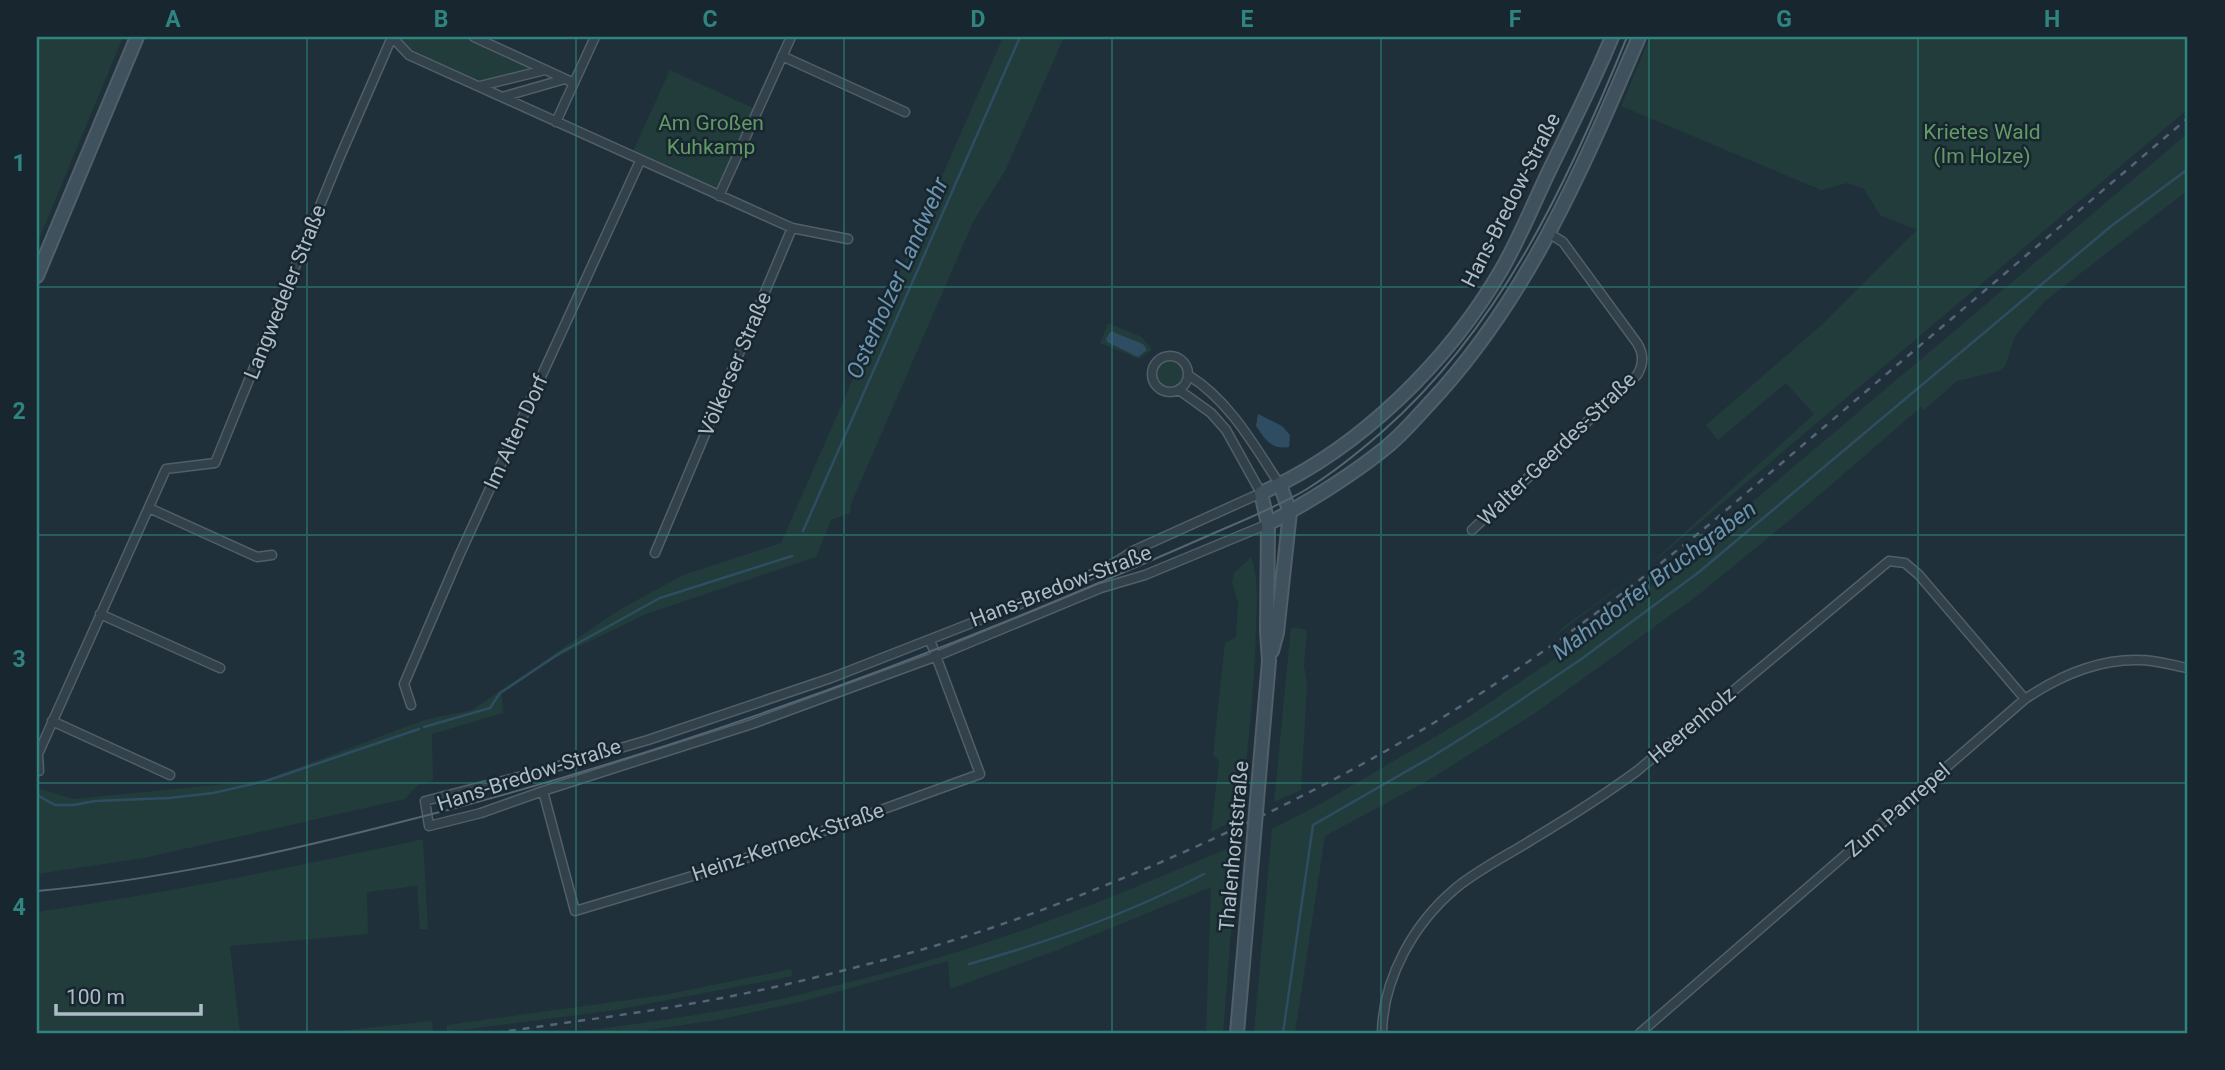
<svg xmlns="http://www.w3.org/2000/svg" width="2225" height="1070" font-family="Roboto,sans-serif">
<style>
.green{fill:#213c3a}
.water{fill:#2f4d62}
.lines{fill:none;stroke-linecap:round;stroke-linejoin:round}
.stream{stroke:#2f4d62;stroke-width:2.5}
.street-casing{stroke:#505f68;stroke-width:11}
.secondary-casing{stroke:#505f68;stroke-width:16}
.street{stroke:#33414b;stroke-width:8}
.secondary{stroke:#40515e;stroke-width:12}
.tram{stroke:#546673;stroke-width:2}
.rail{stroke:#546673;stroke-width:2.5;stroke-dasharray:7 7;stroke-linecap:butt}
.secondary-bridge-casing{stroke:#505f68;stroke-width:16;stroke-linecap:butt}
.secondary-bridge{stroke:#40515e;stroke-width:12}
.grid{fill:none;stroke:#2f8480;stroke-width:2;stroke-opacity:0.55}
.labels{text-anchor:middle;stroke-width:5;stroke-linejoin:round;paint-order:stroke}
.park-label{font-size:21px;fill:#629a65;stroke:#18262f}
.street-label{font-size:21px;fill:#adbcc7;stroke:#18262f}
.water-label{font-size:23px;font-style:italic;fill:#6a94ae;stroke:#18262f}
.neatline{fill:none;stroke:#2f8480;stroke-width:2.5}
.grid-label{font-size:23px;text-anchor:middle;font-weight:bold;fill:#2f8480}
</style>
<rect width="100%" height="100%" fill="#1f303b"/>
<path class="green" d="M 37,37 L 123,37 L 37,244 Z
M 399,37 L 464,37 L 532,68 L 481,81 L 420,55 L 408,48 Z
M 1003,37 L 1064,37 L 1006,169 L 973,222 L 851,504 L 850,513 L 831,520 L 816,557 L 646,614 L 551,660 L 502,694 L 503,713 L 432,734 L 433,781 L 418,785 L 405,799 L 144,858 L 37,874 L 37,788 L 73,799 L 265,780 L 424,720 L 472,710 L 619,610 L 683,575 L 781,543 Z
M 1650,37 L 2188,37 L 2188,109 L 1753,477 L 1661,556 L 1551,639 L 1565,626 L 1649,565 L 1814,414 L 1786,383 L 1718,440 L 1706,425 L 1825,322 L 1917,230 L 1880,215 L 1864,189 L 1848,183 L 1821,190 L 1621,106 Z
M 670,70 L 753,108 L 717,189 L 633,151 Z
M 2188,133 L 2188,190 L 2045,301 L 2015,336 L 2005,366 L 1999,371 L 1957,381 L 1924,410 L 1921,407 L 1796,515 L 1697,596 L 1534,714 L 1429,780 L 1325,836 L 1295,1033 L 1254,1033 L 1272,829 L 1322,803 L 1462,721 L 1578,643 L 1673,569 Z
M 1108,323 L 1142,337 L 1152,350 L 1139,359 L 1100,343 Z
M1157 374a13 13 0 1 1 26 0a13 13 0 1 1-26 0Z
M 1251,557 C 1259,579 1257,603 1256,626 C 1255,690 1247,754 1240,818 L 1211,832 L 1219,761 L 1213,755 L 1225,643 L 1236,637 L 1238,603 L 1232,582 L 1234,573 Z
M 1291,627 L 1307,630 L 1304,665 L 1307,686 L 1301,790 L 1274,802 Z
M 423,839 L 428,929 L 420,929 L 417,886 L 367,892 L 368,934 L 230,946 L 240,1033 L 37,1033 L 37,912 C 167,893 295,867 423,839 Z
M 1238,844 L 1223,1033 L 1206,1033 L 1211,887 L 1055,951 L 950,989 L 948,961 L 804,1001 L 722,1019 L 631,1033 L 569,1033 C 641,1023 714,1014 785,998 C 857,981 930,962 1000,938 C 1081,911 1160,877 1238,844 Z
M 791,969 L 793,976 L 616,1010 L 447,1032 L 447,1025 L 664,995 Z
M 432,1021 L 433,1033 L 321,1033 Z"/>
<path class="water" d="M 1110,332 L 1113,332 L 1143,344 L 1147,350 L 1138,357 L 1107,342 L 1106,339 Z
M 1258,414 L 1282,426 L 1290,435 L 1289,447 C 1271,450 1265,439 1256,426 Z"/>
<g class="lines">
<path class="stream" d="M 803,531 L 1020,37
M 424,727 L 490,708 L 500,693 L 560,653 L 660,598 L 792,556
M 37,795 L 55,805 L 74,805 L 95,801 L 169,798 L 213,793 L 266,781 L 419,729
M 969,964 C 1049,942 1130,913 1204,874
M 1283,1033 L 1313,825 L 1433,756 L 1497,716 L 1580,660 L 1699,572 L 2110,227 L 2188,169"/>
<defs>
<path id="street" d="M 474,37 L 574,83
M 782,56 L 905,112
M 480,86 L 545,70
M 502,97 L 565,79
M 556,122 L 595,37
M 719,196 L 791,37
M1152 374a18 18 0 1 1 36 0a18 18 0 1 1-36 0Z
M 1188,375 C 1229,400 1254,445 1280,485
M 1179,390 L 1211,413 L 1226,430 L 1261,493 L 1135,550 L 1108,567 L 1056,590 L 831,678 L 648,740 L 538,772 L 425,801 L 429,826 L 481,813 L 543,791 L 752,724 L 937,656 L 1101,588 L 1145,575 L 1268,524
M 149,508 L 257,557 L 272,555
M 1472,530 L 1637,375 C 1644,364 1644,354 1637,343 L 1563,242 L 1550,234
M 655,553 L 792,228
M 100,614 L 220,668
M 411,705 L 404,684 L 459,556 L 640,161
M 52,721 L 170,775
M 39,771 L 38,754 L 166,469 L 215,463 L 339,159 L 392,37 L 409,55 L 792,228 L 848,239
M 543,791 L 575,911 L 699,874 L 793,842 L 980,774 L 930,640
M 1382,1033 C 1383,978 1414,923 1456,888 C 1479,869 1508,855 1533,839 C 1568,818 1603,796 1637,771 L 1889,561 L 1905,563 L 1919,575 L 2025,699
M 1640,1033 L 2025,699 C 2059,676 2097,659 2139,660 C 2155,660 2172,665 2188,668"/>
<path id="secondary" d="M 37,276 L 137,37
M 1268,524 C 1308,502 1348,478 1384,449 C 1401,436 1415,419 1429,404 C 1528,299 1583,168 1639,37
M 1272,651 L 1277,633 L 1290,512 L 1280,485
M 1257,800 L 1269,661 L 1267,631 L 1268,524 L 1261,493 C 1359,450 1450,360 1503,267 C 1521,235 1535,200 1551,167 C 1572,124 1594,81 1612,37
M 1237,1033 L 1253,848"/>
</defs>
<use href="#street" class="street-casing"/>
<use href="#secondary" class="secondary-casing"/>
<use href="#street" class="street"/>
<use href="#secondary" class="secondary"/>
<path class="tram" d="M 37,891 C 158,880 276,854 393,824 C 622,767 845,689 1063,598 C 1113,577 1162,556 1212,534 C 1244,520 1277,507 1307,489 C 1334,472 1359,452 1383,431 C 1501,327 1569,180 1627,37"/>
<path class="rail" d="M 495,1033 C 561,1023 628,1015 695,1003 C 769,990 844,971 917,951 C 995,929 1071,900 1145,869 C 1269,816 1389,755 1501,680 C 1574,632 1643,578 1711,523 L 2188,118"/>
<defs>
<path id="secondary-bridge" d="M 1253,848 L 1257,800"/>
</defs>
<use href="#secondary-bridge" class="secondary-bridge-casing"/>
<use href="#secondary-bridge" class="secondary-bridge"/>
</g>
<path class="grid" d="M 307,37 L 307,1033M 576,37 L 576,1033M 844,37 L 844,1033M 1112,37 L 1112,1033M 1381,37 L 1381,1033M 1649,37 L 1649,1033M 1918,37 L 1918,1033M 37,287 L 2188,287M 37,535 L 2188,535M 37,783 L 2188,783"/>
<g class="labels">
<g class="park-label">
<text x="711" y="130">Am Großen<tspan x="711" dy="24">Kuhkamp</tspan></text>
<text x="1982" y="139">Krietes Wald<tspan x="1982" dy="24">(Im Holze)</tspan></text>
</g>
<g class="street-label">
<text transform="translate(1511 200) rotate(-63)" y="7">Hans-Bredow-Straße</text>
<text transform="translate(285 292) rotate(-68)" y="7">Langwedeler Straße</text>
<text transform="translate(735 364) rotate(-67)" y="7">Völkerser Straße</text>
<text transform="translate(516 432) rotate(-65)" y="7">Im Alten Dorf</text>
<text transform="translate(1557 449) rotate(-44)" y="7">Walter-Geerdes-Straße</text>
<text transform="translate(1061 586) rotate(-21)" y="7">Hans-Bredow-Straße</text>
<text transform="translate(1692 725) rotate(-40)" y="7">Heerenholz</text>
<text transform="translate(529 775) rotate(-18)" y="7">Hans-Bredow-Straße</text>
<text transform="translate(1898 810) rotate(-41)" y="7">Zum Panrepel</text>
<text transform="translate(788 842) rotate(-19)" y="7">Heinz-Kerneck-Straße</text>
<text transform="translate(1234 846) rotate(-85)" y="7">Thalenhorststraße</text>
</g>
<g class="water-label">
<text transform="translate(897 278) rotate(-66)" y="8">Osterholzer Landwehr</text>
<text transform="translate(1654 580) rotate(-37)" y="8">Mahndorfer Bruchgraben</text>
</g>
</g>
<rect width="2225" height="1070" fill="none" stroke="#18262f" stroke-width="77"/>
<path d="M56 1004v10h145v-10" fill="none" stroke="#adbcc7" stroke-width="3.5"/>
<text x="66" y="1004" font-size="21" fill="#adbcc7" stroke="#18262f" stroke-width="5" paint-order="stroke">100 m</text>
<rect x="38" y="38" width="2148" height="994" class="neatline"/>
<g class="grid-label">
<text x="173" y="27">A</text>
<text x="441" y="27">B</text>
<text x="710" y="27">C</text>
<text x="978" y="27">D</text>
<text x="1247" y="27">E</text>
<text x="1515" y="27">F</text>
<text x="1784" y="27">G</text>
<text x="2052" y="27">H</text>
<text x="19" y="171">1</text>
<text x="19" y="419">2</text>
<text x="19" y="667">3</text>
<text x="19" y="915">4</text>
</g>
</svg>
